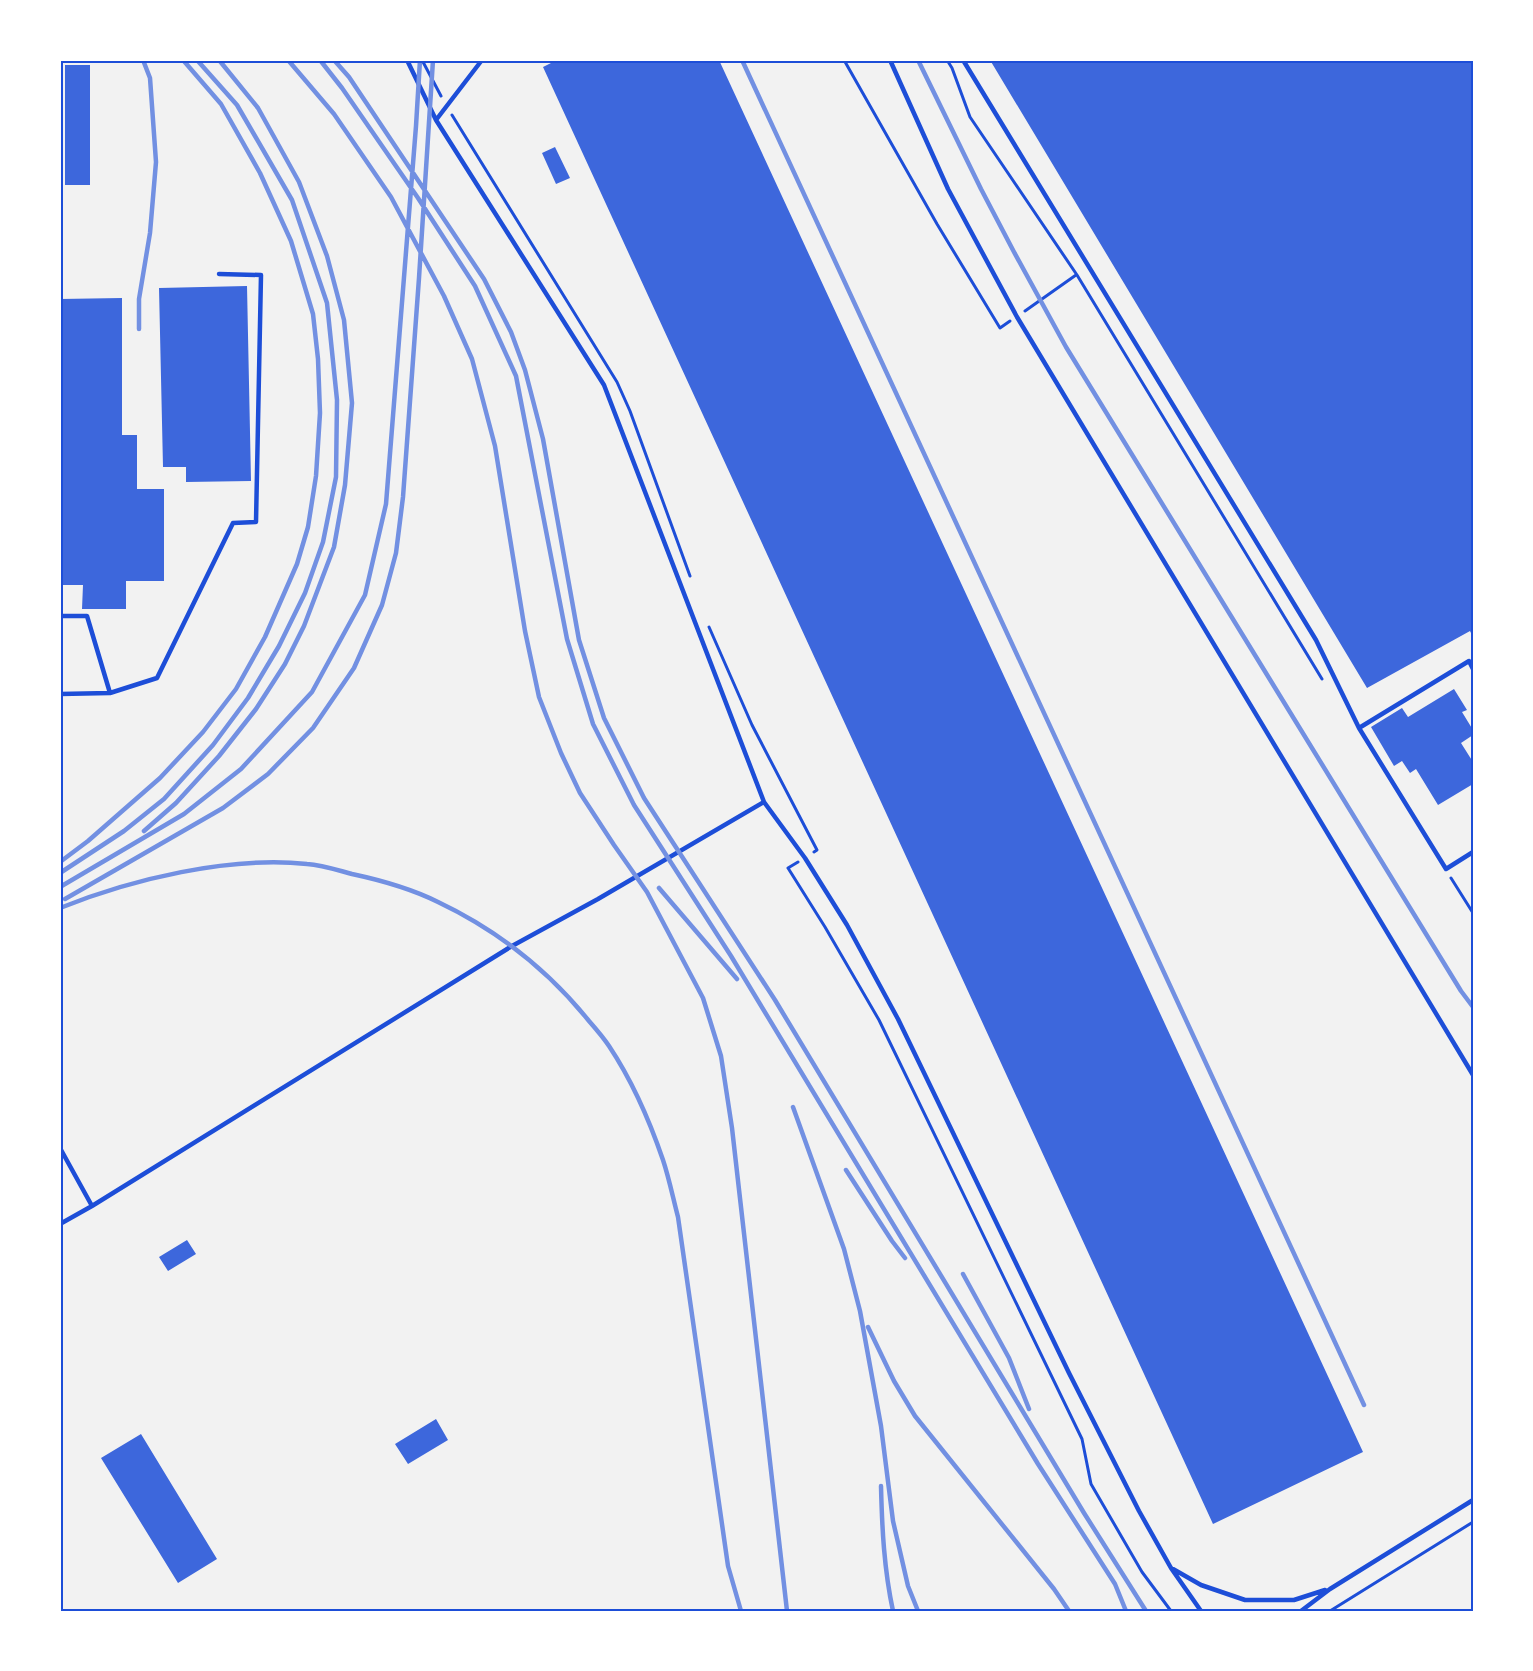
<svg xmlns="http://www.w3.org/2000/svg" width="1533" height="1671" font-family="'Playfair Display',serif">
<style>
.building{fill:#3d67dc}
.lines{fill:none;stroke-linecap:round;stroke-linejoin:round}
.path{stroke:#1d4ed8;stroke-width:3}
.service{stroke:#1d4ed8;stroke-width:4.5}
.rail{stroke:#7290e2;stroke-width:4.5}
.neatline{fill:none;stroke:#1d4ed8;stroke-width:2}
</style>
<rect width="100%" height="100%" fill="#f2f2f2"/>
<path class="building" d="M 557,60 L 719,60 L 1363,1452 L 1213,1524 L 543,67 Z
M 990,60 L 1473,60 L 1473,637 L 1470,631 L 1367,688 Z
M 65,65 L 90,65 L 90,185 L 65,185 Z
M 555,147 L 570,178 L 556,184 L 542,153 Z
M 247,286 L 251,481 L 186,482 L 186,467 L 163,467 L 159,288 Z
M 122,298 L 122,435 L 137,435 L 137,489 L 164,489 L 164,581 L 126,581 L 126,609 L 82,609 L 83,585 L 60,585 L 60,299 Z
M 1454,689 L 1467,710 L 1462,712 L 1473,730 L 1473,735 L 1461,743 L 1473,762 L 1473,784 L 1438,805 L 1416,769 L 1410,773 L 1402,761 L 1394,766 L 1371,727 L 1402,708 L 1408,717 Z
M 187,1240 L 196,1254 L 168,1271 L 159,1257 Z
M 436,1419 L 448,1440 L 408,1464 L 395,1444 Z
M 141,1434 L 217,1559 L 178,1583 L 101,1458 Z"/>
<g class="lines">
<path class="path" d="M 422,60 L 441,96
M 844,60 L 937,224 L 1000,328 L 1010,321
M 947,60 L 952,68 L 970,117 L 1077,275 L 1322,679
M 452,115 L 617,382 L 630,411 L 690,576
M 1025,311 L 1076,275
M 709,627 L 752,725 L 817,850 L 814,852
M 798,862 L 788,868 L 825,927 L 879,1020 L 1082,1439 L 1091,1484 L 1142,1572 L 1171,1611
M 1451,878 L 1473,913
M 1330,1611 L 1473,1522"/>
<path class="service" d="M 407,60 L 436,120 L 604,385 L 764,802 L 805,858 L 847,925 L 898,1019 L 1069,1373 L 1139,1511 L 1171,1568 L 1201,1611
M 890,60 L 948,189 L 1017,317 L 1473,1075
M 963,60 L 1316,640 L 1359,728 L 1446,869 L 1473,852
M 436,120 L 482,60
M 60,616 L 87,616 L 110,693
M 60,694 L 110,693 L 157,678 L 233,523 L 256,522 L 261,275 L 219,274
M 1359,728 L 1469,661 L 1473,669
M 60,1148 L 92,1206
M 60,1224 L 92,1206 L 512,946 L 598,899 L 764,802
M 1173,1569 L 1201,1585 L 1245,1600 L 1294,1600 L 1325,1590
M 1301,1611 L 1330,1589 L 1473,1500"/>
<path class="rail" d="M 288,60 L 334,114 L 391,197 L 444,296 L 472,359 L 495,446 L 525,631 L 539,697 L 561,753 L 580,793 L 614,845 L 647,892 L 703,998 L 721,1056 L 732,1128 L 787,1611
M 320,60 L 342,88 L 418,198 L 475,286 L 516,376 L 567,639 L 593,724 L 634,805 L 731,956 L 1038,1464 L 1115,1584 L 1126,1611
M 334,60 L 349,77 L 484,279 L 511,332 L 525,370 L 543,439 L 579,640 L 604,718 L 644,798 L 775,1000 L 1084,1513 L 1146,1611
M 742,60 L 1364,1405
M 918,60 L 981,189 L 1014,252 L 1066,347 L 1461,991 L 1473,1007
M 139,329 L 139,299 L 150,233 L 156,162 L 150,78 L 143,60
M 144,831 L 176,803 L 219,756 L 256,709 L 285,664 L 304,626 L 334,547 L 345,485 L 352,403 L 344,320 L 327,256 L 299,182 L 258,108 L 219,60
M 60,862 L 88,841 L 160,778 L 203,732 L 236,689 L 265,637 L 297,564 L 308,527 L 316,476 L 320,413 L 318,359 L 313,314 L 291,241 L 260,173 L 221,104 L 183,60
M 60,873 L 124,831 L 164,799 L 213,745 L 248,698 L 279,646 L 305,593 L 323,542 L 336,477 L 337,400 L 327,303 L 292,200 L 237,105 L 197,60
M 60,887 L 184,814 L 241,769 L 312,692 L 365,595 L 386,504 L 416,126 L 420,60
M 659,888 L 737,979
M 65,899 L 223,808 L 268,774 L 313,728 L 354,668 L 382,605 L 396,553 L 403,497 L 419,278 L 433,60
M 60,908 C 132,879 229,856 307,864 C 322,865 337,870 352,874 C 380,880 412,889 438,902 C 497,930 547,969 589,1021 C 596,1029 603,1037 609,1046 C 631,1079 650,1122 663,1160 C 669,1178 673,1198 678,1217 L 728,1566 L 741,1611
M 793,1107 L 844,1249 L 860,1311 L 881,1426 L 893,1521 L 908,1586 L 918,1611
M 846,1170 L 892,1241 L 905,1258
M 963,1274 L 1009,1358 L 1029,1409
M 868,1327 L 894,1381 L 915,1416 L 1054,1589 L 1069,1611
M 881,1486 C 882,1528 884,1569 893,1611"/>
</g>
<rect width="1533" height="1671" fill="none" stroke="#ffffff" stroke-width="123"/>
<rect x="62" y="62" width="1410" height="1548" class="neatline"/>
</svg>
